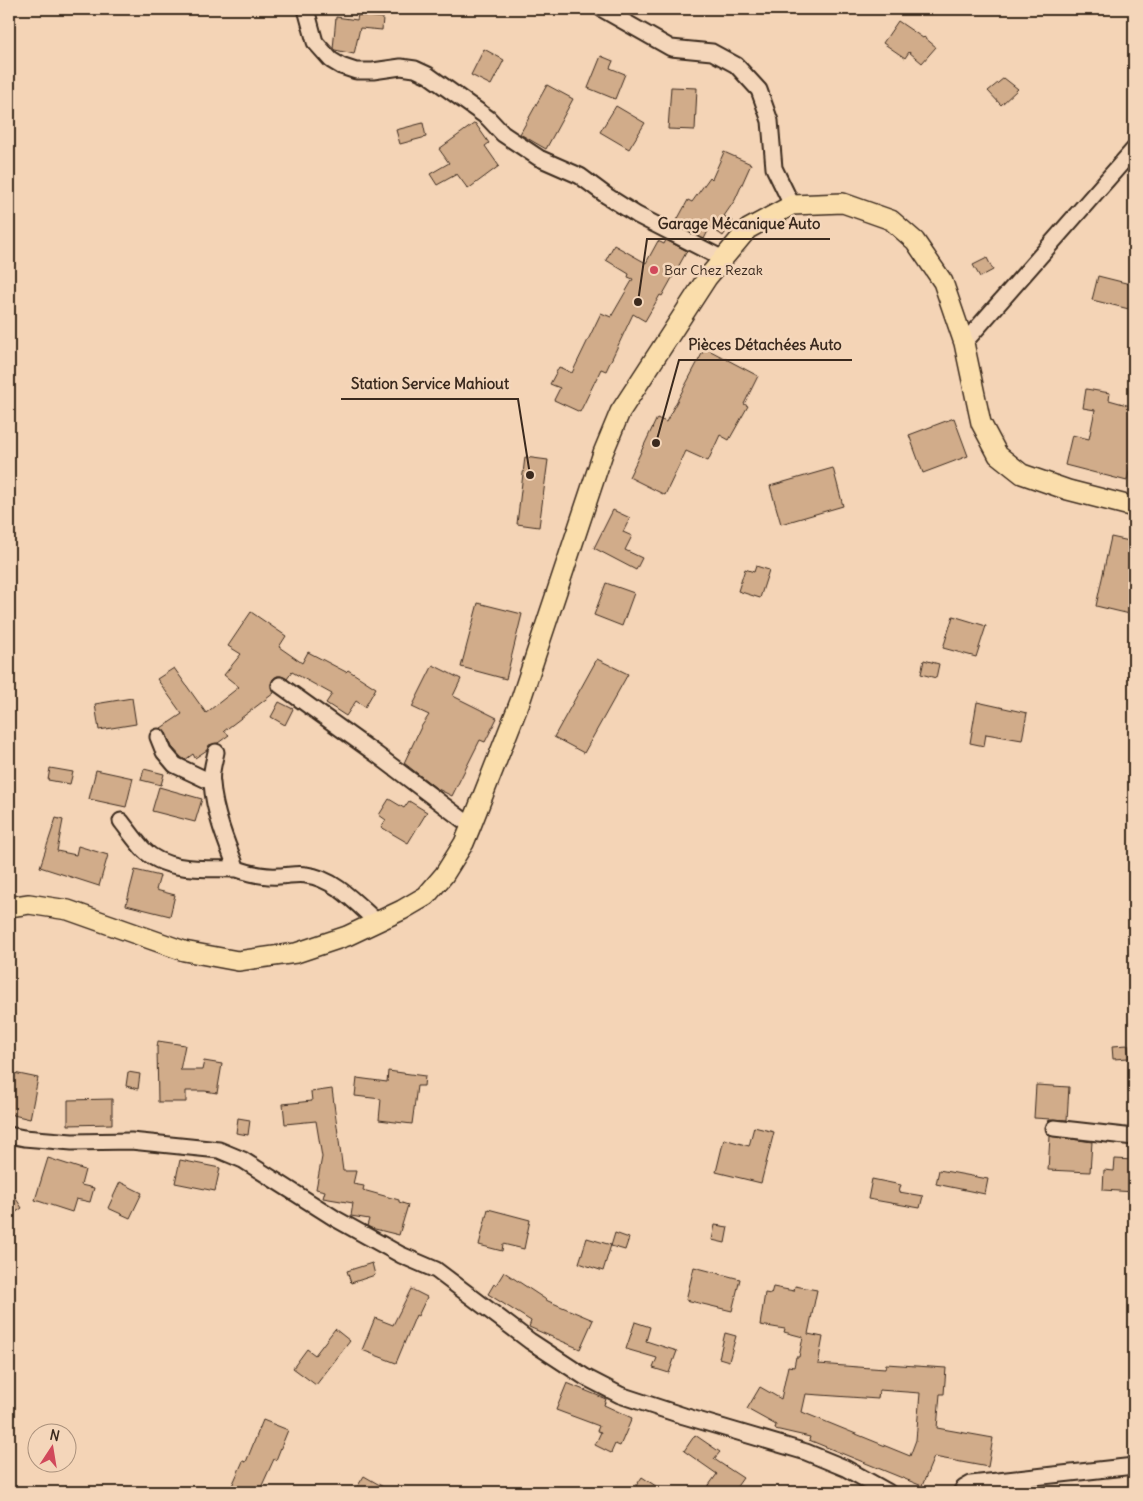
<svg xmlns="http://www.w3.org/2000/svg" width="1143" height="1501" font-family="Delius,sans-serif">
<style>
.building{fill:#d1ac8a;stroke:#3b2a1e;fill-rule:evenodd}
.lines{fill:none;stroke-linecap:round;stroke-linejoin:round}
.minor-casing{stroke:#3b2a1e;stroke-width:19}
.major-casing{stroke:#3b2a1e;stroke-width:22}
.minor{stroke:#f4d6ba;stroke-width:15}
.major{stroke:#faddab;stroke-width:19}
.poi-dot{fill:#d1495b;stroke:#f4d6ba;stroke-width:2}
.labels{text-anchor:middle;stroke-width:5;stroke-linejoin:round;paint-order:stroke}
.poi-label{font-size:14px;fill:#3b2a1e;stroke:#f4d6ba;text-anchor:start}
.leader{fill:none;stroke:#3b2a1e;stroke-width:2}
.callout-dot{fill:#3b2a1e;stroke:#f4d6ba;stroke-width:2}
.callout-label{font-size:15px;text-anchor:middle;font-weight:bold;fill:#3b2a1e;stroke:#f4d6ba;stroke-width:5;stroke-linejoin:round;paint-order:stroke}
</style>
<rect width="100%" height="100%" fill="#f4d4b6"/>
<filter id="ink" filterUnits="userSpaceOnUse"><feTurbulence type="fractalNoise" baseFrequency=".02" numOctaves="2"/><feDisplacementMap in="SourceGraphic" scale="10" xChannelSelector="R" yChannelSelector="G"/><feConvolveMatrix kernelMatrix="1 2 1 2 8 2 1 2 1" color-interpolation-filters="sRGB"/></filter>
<g filter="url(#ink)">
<path class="building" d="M 358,15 L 383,18 L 382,30 L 360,28 L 354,54 L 335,50 L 333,49 L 336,17 L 357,20 Z
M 898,21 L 923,38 L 924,37 L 936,47 L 922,63 L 909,52 L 905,58 L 883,43 Z
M 484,49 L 504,60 L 491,85 L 471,75 Z
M 601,56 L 613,61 L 610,68 L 625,74 L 615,99 L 588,88 Z
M 1004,78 L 1018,89 L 1001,105 L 988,91 Z
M 547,85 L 573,99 L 546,149 L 520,134 Z
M 671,87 L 697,88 L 695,130 L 668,129 Z
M 616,106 L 645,123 L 629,149 L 600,132 Z
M 423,123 L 426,137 L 400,144 L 396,130 Z
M 475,123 L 489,143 L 485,146 L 499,166 L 468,189 L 457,174 L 437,185 L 430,174 L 449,163 L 439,149 Z
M 724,152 L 751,164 L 735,200 L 724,216 L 733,221 L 723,236 L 710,227 L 704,239 L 675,224 L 688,200 L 692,202 L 710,177 L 712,179 Z
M 666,240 L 687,251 L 662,296 L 660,295 L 645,321 L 633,314 L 606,371 L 601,369 L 580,412 L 554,400 L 560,388 L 550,384 L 559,367 L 572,373 L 601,313 L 611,317 L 633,279 L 628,277 L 629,274 L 606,260 L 614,245 L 646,263 L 658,241 L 664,244 Z
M 987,258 L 993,270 L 980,277 L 973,265 Z
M 1098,276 L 1134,285 L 1129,309 L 1092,300 Z
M 705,348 L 758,376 L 744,404 L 748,406 L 729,440 L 720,435 L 708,461 L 686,451 L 665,495 L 629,477 L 657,418 L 666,422 Z
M 1086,389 L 1110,393 L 1109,400 L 1134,407 L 1134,450 L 1127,481 L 1065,465 L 1072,435 L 1089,439 L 1095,410 L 1083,408 Z
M 954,418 L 968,456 L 923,473 L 909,435 Z
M 525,457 L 548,460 L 539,527 L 517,524 Z
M 833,468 L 843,506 L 781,524 L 770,486 Z
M 613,510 L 630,518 L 623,532 L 632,536 L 625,550 L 642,558 L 636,570 L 594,548 Z
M 1111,537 L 1134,542 L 1134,615 L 1096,606 Z
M 756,566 L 769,570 L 760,598 L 738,591 L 745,569 L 754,572 Z
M 606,583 L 634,593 L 622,626 L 594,615 Z
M 478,603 L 522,614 L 506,679 L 461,667 Z
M 251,612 L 286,636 L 279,647 L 302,663 L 308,652 L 346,672 L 348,670 L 376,688 L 365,707 L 356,701 L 346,716 L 326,703 L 332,694 L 292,672 L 287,679 L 281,676 L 277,676 L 273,679 L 271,684 L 271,688 L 274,693 L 224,731 L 229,735 L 218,743 L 209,745 L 207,750 L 195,758 L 193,754 L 185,760 L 181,757 L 172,747 L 166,733 L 161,728 L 182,714 L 157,679 L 174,668 L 206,713 L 239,687 L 224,675 L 241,654 L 228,646 Z
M 953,616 L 986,626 L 976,657 L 943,648 Z
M 597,659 L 628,674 L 584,753 L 554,737 Z
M 924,660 L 939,664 L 936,678 L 921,674 Z
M 433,665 L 461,679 L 453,696 L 497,718 L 485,742 L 480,740 L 452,796 L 436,788 L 404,763 L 421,727 L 429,715 L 412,707 Z
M 132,698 L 136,724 L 99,730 L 95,704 Z
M 279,702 L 293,709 L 285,725 L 271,717 Z
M 977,702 L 1027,713 L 1022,740 L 986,734 L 984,746 L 970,743 Z
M 50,768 L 73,772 L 70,784 L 48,780 Z
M 144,769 L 164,774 L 161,785 L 141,780 Z
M 96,770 L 133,778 L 126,807 L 89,799 Z
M 159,787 L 202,799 L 195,822 L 152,811 Z
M 389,799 L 404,808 L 409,801 L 427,812 L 408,843 L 381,827 L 386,820 L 379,815 Z
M 56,818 L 63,820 L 57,851 L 76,855 L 78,846 L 108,855 L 99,886 L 40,867 Z
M 135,870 L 160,876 L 156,890 L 175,895 L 170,916 L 126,905 Z
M 158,1041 L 185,1045 L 180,1070 L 202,1070 L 204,1061 L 222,1064 L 217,1093 L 205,1091 L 186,1091 L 186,1102 L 158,1102 L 157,1048 Z
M 1128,1045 L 1129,1058 L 1113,1059 L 1112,1046 Z
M 388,1071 L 425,1076 L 424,1086 L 417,1086 L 412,1124 L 379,1120 L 381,1099 L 355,1096 L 357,1078 L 387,1082 Z
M 9,1072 L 38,1078 L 30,1119 L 9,1114 Z
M 128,1072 L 140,1074 L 138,1089 L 126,1086 Z
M 1036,1085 L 1069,1087 L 1067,1120 L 1034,1118 Z
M 332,1089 L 343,1171 L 356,1171 L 353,1184 L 364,1186 L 363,1190 L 399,1200 L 399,1202 L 408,1205 L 399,1235 L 371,1228 L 367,1226 L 369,1219 L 351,1216 L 353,1203 L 323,1198 L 325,1191 L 316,1189 L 322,1157 L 316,1121 L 285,1124 L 283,1104 L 312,1101 L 311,1092 Z
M 112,1099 L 112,1124 L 68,1125 L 68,1100 Z
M 238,1118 L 250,1120 L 248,1135 L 236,1133 Z
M 754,1127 L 774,1132 L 761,1183 L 716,1172 L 724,1139 L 749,1146 Z
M 1050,1136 L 1092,1142 L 1090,1172 L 1048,1170 Z
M 48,1158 L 85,1170 L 81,1185 L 94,1188 L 90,1202 L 76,1199 L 72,1212 L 35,1200 Z
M 1115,1159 L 1134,1160 L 1134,1192 L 1103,1190 L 1104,1170 L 1114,1171 Z
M 180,1160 L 220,1168 L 215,1191 L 175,1183 Z
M 939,1170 L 988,1179 L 985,1194 L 936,1184 Z
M 872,1179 L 901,1185 L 899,1192 L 923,1196 L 920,1208 L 868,1199 Z
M 120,1182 L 142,1193 L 130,1218 L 108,1208 Z
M 9,1188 L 22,1208 L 9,1217 Z
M 488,1209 L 530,1220 L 524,1249 L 503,1244 L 502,1251 L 479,1245 Z
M 715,1225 L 728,1227 L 725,1243 L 712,1240 Z
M 615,1233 L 629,1238 L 625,1250 L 611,1246 Z
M 587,1238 L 611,1245 L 603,1271 L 579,1263 Z
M 372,1263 L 375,1275 L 351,1283 L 347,1271 Z
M 694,1267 L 740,1279 L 732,1311 L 686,1300 Z
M 504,1272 L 548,1301 L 593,1320 L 580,1349 L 529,1327 L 531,1321 L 488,1294 L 494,1284 L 496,1285 Z
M 795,1286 L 817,1290 L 808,1334 L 823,1337 L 818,1364 L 885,1369 L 886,1364 L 946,1368 L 944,1394 L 940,1394 L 937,1428 L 993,1438 L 988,1467 L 934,1457 L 922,1486 L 809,1440 L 810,1437 L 775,1429 L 776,1425 L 747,1409 L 760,1387 L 781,1399 L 788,1366 L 794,1367 L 796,1357 L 799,1357 L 803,1337 L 784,1332 L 785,1329 L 760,1325 L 765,1293 L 771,1294 L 773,1287 L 794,1291 ZM 879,1390 L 920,1393 L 916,1440 L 910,1456 L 802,1412 L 806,1394 L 878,1399 Z
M 411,1289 L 427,1297 L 418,1316 L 416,1315 L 396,1363 L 362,1350 L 375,1318 L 393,1325 Z
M 635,1322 L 650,1327 L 646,1341 L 677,1351 L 669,1373 L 653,1368 L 657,1358 L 626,1349 Z
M 335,1329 L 350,1341 L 316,1385 L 293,1368 L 307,1349 L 315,1355 Z
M 725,1333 L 736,1336 L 729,1361 L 719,1358 Z
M 567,1383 L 606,1399 L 604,1405 L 632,1418 L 620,1446 L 615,1444 L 611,1453 L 595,1445 L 601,1432 L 597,1431 L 599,1426 L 556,1410 Z
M 263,1420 L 288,1430 L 276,1460 L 274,1459 L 259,1492 L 240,1492 L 231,1488 L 243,1461 L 246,1462 Z
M 695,1435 L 720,1452 L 714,1459 L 743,1478 L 733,1492 L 704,1492 L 717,1474 L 684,1451 Z
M 364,1476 L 392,1492 L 354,1492 Z
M 642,1477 L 665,1492 L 632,1492 Z"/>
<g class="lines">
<defs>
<path id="minor" d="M 306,9 L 315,42 L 331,60 L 341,66 L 356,71 L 373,71 L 401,67 L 415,69 L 428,75 L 488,118 L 503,134 L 539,158 L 580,176 L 607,196 L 637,215 L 723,259
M 602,9 L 671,48 L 712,52 L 736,65 L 759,90 L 770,121 L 774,168 L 792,205
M 964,343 L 1134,149
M 280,685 L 376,754 L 471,826
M 158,737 L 164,752 L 175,765 L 211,782
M 216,752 C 214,762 210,773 212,783 C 214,812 226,842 237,869 C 251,874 264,877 279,876 C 288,876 297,873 306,875 C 334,878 357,904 377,922
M 121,821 C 128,830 135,840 143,849 C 166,873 206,868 237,869
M 1054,1128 L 1134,1137
M 9,1135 L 24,1138 L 72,1142 L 131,1141 L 219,1150 L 243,1160 L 336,1219 L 401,1255 L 436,1270 L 530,1341 L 585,1377 L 620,1395 L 684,1416 L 806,1452 L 845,1468 L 888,1492
M 961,1492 L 964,1488 L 971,1484 L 1134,1466"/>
<path id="major" d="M 9,907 L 29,904 L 68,910 L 184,951 L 238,961 L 296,953 L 347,936 L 402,910 L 426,896 L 444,875 L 464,843 L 471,826 L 521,699 L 603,453 L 620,412 L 707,278 L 748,229 L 792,205 L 843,203 L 891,220 L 915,241 L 943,282 L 964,343 L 981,423 L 998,455 L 1022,474 L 1068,490 L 1134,507"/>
</defs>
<use href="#minor" class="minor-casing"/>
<use href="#major" class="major-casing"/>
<use href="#minor" class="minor"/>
<use href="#major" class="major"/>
</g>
</g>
<circle class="poi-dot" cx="654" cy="270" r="5"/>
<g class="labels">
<g class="poi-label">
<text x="664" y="275">Bar Chez Rezak</text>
</g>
</g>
<path class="leader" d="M638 302L647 239H830M656 443L679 360H852M530 475L518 399H341"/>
<g class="callout-dot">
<circle cx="638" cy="302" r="5"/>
<circle cx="656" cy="443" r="5"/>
<circle cx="530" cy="475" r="5"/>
</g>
<g class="callout-label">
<text x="739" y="229">Garage Mécanique Auto</text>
<text x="765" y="350">Pièces Détachées Auto</text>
<text x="430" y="389">Station Service Mahiout</text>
</g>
<rect width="1143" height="1501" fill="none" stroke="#f4d6ba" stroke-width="30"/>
<rect x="15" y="15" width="1113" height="1471" fill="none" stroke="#3b2a1e" stroke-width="2" filter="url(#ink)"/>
<g transform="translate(52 1448) rotate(12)"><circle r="24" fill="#f4d6ba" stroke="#aa917c"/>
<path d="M0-4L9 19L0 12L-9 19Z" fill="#d1495b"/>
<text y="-8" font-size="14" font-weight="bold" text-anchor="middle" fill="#3b2a1e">N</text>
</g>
</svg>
